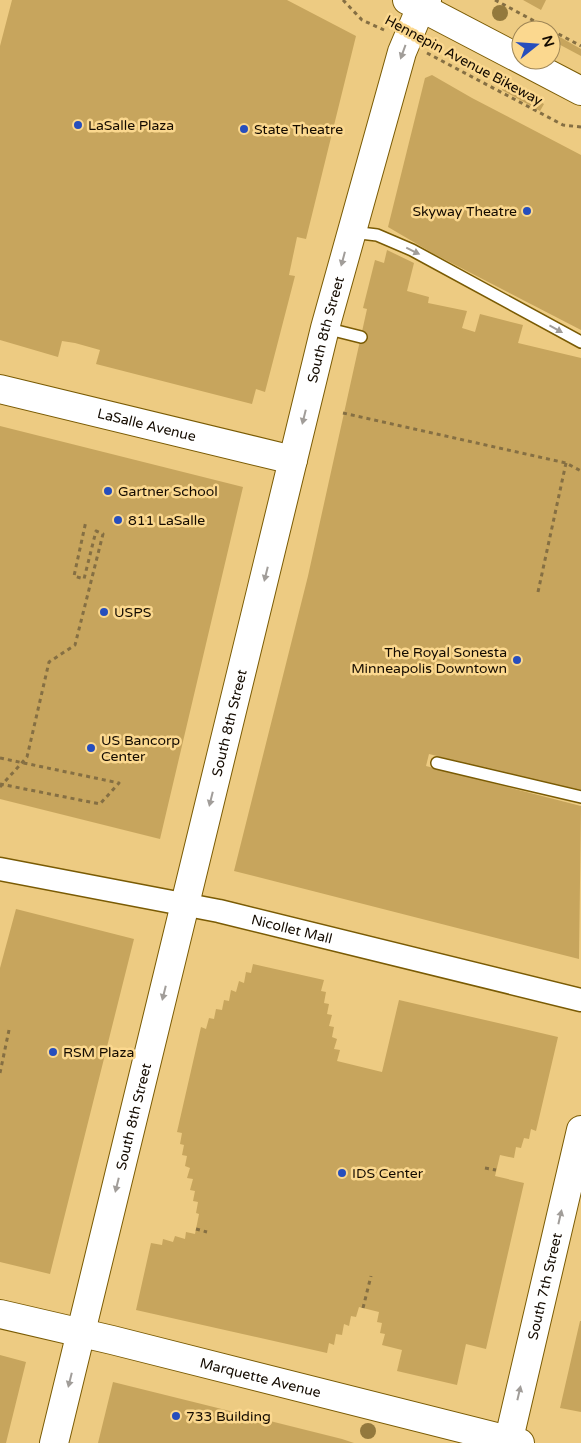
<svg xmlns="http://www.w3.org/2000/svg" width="581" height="1443" font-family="'Varela Round',sans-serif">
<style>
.building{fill:#c7a55d}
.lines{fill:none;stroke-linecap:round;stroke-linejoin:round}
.lane-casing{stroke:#7a5b04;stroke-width:14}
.street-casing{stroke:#7a5b04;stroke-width:25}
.secondary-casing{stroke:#7a5b04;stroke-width:30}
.path{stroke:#856f43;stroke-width:3;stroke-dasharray:4 4;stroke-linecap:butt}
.lane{stroke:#fff;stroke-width:11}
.street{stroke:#fff;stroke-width:22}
.secondary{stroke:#fff;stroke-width:28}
.tree{fill:#93793d}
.oneway{fill:#a19d99}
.poi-dot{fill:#264ebd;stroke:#fbd88f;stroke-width:2}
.labels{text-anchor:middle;stroke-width:5;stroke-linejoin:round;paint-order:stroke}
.street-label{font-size:14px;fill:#140b00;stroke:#fbd88f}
.poi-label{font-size:14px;fill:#140b00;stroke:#fbd88f;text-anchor:start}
</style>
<rect width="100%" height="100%" fill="#edcb82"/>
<path class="building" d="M 12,0 L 287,0 L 356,36 L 306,239 L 297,237 L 289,275 L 295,276 L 265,392 L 256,389 L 252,404 L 96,364 L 100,350 L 75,343 L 62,341 L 58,357 L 0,340 L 0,46 Z
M 523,0 L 546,0 L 541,10 Z
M 551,32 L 581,49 L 581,56 L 551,40 Z
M 432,75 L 472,98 L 581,155 L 581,330 L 434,254 L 388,227 L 425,78 Z
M 506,83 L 544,104 L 540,111 L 502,90 Z
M 387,250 L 414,263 L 407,291 L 429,297 L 428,303 L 467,311 L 462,328 L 475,332 L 480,314 L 523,325 L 518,343 L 581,358 L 581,792 L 429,754 L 426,766 L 581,806 L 579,959 L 234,871 L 308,576 L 367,309 L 363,308 L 375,260 L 384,263 Z
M 0,426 L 243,487 L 160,839 L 0,799 Z
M 16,909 L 134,939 L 50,1274 L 0,1262 L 0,968 Z
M 253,964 L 324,980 L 321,991 L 326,992 L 324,1003 L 329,1004 L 327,1014 L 332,1015 L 329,1026 L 334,1027 L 332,1037 L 337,1039 L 334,1049 L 340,1050 L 337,1061 L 382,1072 L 399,1000 L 558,1037 L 536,1131 L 531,1129 L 529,1139 L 524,1138 L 521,1148 L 516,1147 L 514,1158 L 500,1155 L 495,1176 L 524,1183 L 486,1349 L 466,1344 L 457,1385 L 397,1371 L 402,1350 L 382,1345 L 385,1334 L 380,1333 L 382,1323 L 377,1322 L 379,1312 L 359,1307 L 356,1317 L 351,1316 L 349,1326 L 344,1324 L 342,1335 L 336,1334 L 334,1345 L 329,1343 L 327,1353 L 136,1310 L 151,1243 L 162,1245 L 163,1239 L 173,1242 L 175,1236 L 185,1239 L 186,1232 L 195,1234 L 199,1214 L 196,1213 L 198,1202 L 193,1201 L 195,1191 L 190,1190 L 193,1179 L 187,1178 L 190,1168 L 185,1166 L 187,1156 L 182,1155 L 184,1145 L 180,1144 L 182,1133 L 177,1132 L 201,1027 L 206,1029 L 209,1018 L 214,1019 L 216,1009 L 222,1010 L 224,1000 L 229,1001 L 231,990 L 236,992 L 239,981 L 244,983 L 246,972 L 251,973 Z
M 580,1321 L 581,1321 L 581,1412 L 560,1408 Z
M 0,1355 L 26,1362 L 6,1443 L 0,1443 Z
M 113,1382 L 342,1439 L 354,1443 L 98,1443 Z"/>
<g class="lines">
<defs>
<path id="lane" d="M 352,232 L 377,235 L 412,250 L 581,342
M 325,328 L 361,337
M 437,763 L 581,797"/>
<g id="street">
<path id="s1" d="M 0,869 L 219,911 L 581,1000"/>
</g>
<g id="secondary">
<path d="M 407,0 L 581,91"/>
<path id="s2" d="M 0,389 L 293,460"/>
<path id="s3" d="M 0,1314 L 112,1340 L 520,1443"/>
<path id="s4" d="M 54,1443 L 325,328 L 402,52 L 421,7 L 427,0"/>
<path id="s5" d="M 508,1443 L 581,1130"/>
</g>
</defs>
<use href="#lane" class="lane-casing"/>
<use href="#street" class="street-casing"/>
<use href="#secondary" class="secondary-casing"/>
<path class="path" d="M 343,0 L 362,20 L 384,30
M 495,0 L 581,46
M 427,53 L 563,125 L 581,127
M 343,413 L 566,463 L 581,471
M 538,592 L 566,463
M 0,758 L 119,783 L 100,804 L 0,784
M 0,787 L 27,757 L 49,662 L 75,645 L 103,534 L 96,531 L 84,579 L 74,576 L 86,521
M 0,1073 L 9,1030
M 485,1168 L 496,1170
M 196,1229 L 207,1232
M 363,1308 L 371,1276"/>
<use href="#lane" class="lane"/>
<use href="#street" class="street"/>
<use href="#secondary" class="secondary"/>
</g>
<g class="tree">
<circle cx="500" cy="13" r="8"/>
<circle cx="368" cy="1431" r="8"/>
</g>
<defs><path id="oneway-solid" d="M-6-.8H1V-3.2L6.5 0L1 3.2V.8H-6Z" transform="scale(1.25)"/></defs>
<g class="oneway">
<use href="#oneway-solid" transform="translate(403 52) rotate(110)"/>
<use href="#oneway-solid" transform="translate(413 251) rotate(26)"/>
<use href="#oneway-solid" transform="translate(343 259) rotate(105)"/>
<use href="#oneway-solid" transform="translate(556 329) rotate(29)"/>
<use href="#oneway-solid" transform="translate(304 417) rotate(104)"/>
<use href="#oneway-solid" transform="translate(266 574) rotate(104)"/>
<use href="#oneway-solid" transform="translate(211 799) rotate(104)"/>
<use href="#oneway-solid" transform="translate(164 993) rotate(104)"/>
<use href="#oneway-solid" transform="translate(117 1185) rotate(104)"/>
<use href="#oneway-solid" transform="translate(560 1217) rotate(-77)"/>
<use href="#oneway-solid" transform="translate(70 1380) rotate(104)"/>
<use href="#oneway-solid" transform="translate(519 1393) rotate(-77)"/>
</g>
<g class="poi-dot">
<circle cx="78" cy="125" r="5"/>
<circle cx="244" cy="129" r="5"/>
<circle cx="527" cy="211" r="5"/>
<circle cx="108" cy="491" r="5"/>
<circle cx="118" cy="520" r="5"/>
<circle cx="104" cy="612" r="5"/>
<circle cx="517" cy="660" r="5"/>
<circle cx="91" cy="748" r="5"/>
<circle cx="53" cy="1052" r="5"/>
<circle cx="342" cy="1173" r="5"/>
<circle cx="176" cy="1416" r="5"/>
</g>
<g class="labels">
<g class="street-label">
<text transform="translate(464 60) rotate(28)" y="5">Hennepin Avenue Bikeway</text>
<text dy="5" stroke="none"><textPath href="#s4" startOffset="1146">South 8th Street</textPath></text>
<text dy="5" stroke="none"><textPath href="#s2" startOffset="151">LaSalle Avenue</textPath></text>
<text dy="5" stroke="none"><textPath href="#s4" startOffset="741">South 8th Street</textPath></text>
<text dy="5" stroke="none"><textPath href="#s1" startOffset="298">Nicollet Mall</textPath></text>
<text dy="5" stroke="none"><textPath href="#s4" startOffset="336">South 8th Street</textPath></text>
<text dy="5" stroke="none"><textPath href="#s5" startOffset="161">South 7th Street</textPath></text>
<text dy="5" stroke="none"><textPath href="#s3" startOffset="268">Marquette Avenue</textPath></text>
</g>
<g class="poi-label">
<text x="88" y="130">LaSalle Plaza</text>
<text x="254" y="134">State Theatre</text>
<text x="517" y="216" text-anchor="end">Skyway Theatre</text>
<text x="118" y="496">Gartner School</text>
<text x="128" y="525">811 LaSalle</text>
<text x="114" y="617">USPS</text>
<text x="507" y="657" text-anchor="end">The Royal Sonesta<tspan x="507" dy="16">Minneapolis Downtown</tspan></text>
<text x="101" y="745">US Bancorp<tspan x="101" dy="16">Center</tspan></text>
<text x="63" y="1057">RSM Plaza</text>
<text x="352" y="1178">IDS Center</text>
<text x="186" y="1421">733 Building</text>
</g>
</g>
<g transform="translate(536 45) rotate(73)"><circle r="24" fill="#fbd88f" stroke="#9f8656"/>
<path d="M0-4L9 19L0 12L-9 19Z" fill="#264ebd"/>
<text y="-8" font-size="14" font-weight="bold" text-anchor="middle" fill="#140b00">N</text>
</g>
</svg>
